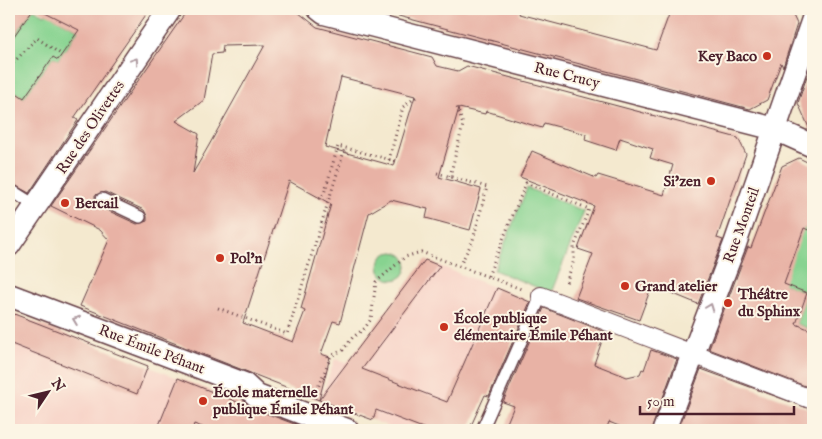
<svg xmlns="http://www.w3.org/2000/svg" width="822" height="439" font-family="'IM FELL English',serif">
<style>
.built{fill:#f7d1c6}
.green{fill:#87d390;stroke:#68795e}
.building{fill:#e8b2a5;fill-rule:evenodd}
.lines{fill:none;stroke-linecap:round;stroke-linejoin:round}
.service-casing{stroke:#643d44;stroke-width:14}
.pedestrian-casing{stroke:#643d44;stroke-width:20}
.minor-casing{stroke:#643d44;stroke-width:25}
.path{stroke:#643d44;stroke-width:3;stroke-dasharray:1 4;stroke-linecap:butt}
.service{stroke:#fff;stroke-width:11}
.pedestrian{stroke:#fff;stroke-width:18}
.minor{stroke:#fff;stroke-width:22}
.oneway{stroke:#ae9aa0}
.poi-dot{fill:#c8321e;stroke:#fcf5e5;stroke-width:2}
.labels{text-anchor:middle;stroke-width:4;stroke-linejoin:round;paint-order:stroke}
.poi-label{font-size:15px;font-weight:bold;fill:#4a1f2b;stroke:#fcf5e5;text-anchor:start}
.street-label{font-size:15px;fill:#4a1f2b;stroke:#fcf5e5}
</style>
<rect width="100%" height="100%" fill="#fcf5e5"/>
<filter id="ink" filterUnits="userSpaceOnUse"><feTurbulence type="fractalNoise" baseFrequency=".02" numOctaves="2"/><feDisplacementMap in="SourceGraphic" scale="10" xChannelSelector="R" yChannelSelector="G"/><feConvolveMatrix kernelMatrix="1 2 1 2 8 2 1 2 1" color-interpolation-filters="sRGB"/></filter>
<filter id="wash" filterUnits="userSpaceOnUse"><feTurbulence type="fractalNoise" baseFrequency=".0096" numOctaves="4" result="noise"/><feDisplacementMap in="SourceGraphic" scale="20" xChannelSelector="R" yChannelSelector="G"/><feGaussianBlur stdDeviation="1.12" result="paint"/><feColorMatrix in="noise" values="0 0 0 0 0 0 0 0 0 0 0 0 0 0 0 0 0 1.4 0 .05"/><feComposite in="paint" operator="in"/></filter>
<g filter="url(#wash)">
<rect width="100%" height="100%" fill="#f4e9cf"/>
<path class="built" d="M 425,260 L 526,300 L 469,430 L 398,430 L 320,400 L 335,359 L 347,363 Z
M 9,312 L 165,373 L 298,424 L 294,430 L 9,430 Z"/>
<path class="green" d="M 33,9 L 45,15 L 48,11 L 52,16 L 78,30 L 58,60 L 53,57 L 24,98 L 9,88 L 9,44 Z
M 527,188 L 584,211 L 551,293 L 494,270 Z
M 804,228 L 813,232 L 813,330 L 796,324 L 807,293 L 781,283 Z
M379 266a14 14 0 1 1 28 0a14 14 0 1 1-28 0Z"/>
<g id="blocks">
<path class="building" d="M 9,9 L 33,9 L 9,43 Z
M 37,9 L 150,9 L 74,118 L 78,120 L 29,193 L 9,182 L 9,88 L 24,98 L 53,57 L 58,60 L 79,30 Z
M 188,9 L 294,9 L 317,27 L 432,57 L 437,66 L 458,71 L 467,66 L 738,138 L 746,154 L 717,238 L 723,240 L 698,304 L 652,285 L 639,320 L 576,298 L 593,254 L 578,249 L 594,206 L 520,177 L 532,151 L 596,178 L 598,175 L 664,195 L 673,165 L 650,158 L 653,149 L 620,138 L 616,150 L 585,140 L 586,134 L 559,127 L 544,123 L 542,128 L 486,111 L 485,114 L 459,108 L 439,177 L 481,189 L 470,230 L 426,218 L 428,209 L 391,200 L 369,213 L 340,323 L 333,321 L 321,354 L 330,357 L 319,400 L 80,306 L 109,240 L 100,230 L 51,206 ZM 265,45 L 208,147 L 193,173 L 199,134 L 176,121 L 204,100 L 212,54 L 222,53 L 223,46 ZM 341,77 L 415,96 L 394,166 L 325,147 ZM 289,181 L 331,204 L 301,309 L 305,311 L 293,342 L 243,323 ZM 105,192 L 144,210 L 147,216 L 147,221 L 137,224 L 98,206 L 95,200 L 95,195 Z
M 392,9 L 521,9 L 519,14 L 656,50 L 671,9 L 790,9 L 797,24 L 783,67 L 781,63 L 767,100 L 750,109 L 391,14 Z
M 813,58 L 813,132 L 810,130 L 798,103 Z
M 799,158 L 813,165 L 813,232 L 804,228 L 784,284 L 807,293 L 796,324 L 813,331 L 813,389 L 709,349 L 748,247 L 751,248 L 782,166 Z
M 425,260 L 440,266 L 362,369 L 447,402 L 497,288 L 530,302 L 489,396 L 485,395 L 469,430 L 428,430 L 376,410 L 373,420 L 319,400 Z
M 544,308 L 605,332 L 594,364 L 627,377 L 640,374 L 642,369 L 644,370 L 651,350 L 677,359 L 651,430 L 629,430 L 609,422 L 606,430 L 504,430 L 514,406 L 503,402 Z
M 9,312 L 148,366 L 137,394 L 9,343 Z
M 701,369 L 813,410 L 813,430 L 678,430 Z
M 178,378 L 252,408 L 310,430 L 210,430 L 194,424 L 192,430 L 157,430 Z"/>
</g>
</g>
<g filter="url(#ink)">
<use href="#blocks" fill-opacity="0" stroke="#643d44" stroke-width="1"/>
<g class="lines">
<defs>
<path id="service" d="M 9,189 L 36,206
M 102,199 L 140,217
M 482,430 L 541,296"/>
<path id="pedestrian" d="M 541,296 L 813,400"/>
<path id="minor" d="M 319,9 L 324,13 L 775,129 L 813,146
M 9,245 L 170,9
M 9,295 L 244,384 L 257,396 L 347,430
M 664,430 L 735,244 L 813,19"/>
</defs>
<use href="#service" class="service-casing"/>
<use href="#pedestrian" class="pedestrian-casing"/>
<use href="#minor" class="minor-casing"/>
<path class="path" d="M 9,61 L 13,63 L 37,38 L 62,55
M 389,160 L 403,107 L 416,97
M 437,173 L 487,187 L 473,240 L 460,265
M 450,176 L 463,125 L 457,107
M 319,199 L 324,194 L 338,146 L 399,162
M 488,276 L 526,183 L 589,209 L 574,247 L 574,260 L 565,286
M 218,308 L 287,334 L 345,148
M 315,395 L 331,356 L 343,350 L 353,337 L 365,328 L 371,319 L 376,282 L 405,257 L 421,252 L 524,290"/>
<use href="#service" class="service"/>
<use href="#pedestrian" class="pedestrian"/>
<use href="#minor" class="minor"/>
</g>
<defs><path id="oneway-chevron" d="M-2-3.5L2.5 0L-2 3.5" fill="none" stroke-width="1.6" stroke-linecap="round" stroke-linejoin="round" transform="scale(1.25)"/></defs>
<g class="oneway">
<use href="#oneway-chevron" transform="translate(135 61) rotate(-56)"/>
<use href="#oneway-chevron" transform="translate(710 307) rotate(-69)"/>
<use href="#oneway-chevron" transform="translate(76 320) rotate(-159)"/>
</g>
</g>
<g class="poi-dot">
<circle cx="767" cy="56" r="5"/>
<circle cx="711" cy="181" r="5"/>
<circle cx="65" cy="203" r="5"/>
<circle cx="220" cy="258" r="5"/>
<circle cx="625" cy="286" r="5"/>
<circle cx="728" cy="303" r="5"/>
<circle cx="444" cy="327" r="5"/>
<circle cx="203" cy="401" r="5"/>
</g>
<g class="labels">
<g class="poi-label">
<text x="757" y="61" text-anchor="end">Key Baco</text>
<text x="701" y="186" text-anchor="end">Si'zen</text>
<text x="75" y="208">Bercail</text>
<text x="230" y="263">Pol'n</text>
<text x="635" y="291">Grand atelier</text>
<text x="738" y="299">Théâtre<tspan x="738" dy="17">du Sphinx</tspan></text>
<text x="454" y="323">École publique<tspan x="454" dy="17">élémentaire Émile Péhant</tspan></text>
<text x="213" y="397">École maternelle<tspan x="213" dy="17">publique Émile Péhant</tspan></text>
</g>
<g class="street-label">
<text transform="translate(567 75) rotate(14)" y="5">Rue Crucy</text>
<text transform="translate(90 127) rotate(-56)" y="5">Rue des Olivettes</text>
<text transform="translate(741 225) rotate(-70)" y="5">Rue Monteil</text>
<text transform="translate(152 349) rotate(21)" y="5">Rue Émile Péhant</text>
</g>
</g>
<rect width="822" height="439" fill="none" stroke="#fcf5e5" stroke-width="30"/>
<g transform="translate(48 392) rotate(55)" stroke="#fcf5e5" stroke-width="4" paint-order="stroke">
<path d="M0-4L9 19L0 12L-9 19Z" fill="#4a1f2b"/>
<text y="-8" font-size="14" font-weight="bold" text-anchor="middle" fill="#4a1f2b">N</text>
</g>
<path d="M640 406v8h154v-8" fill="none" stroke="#4a1f2b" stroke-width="2.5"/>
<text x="647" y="406" font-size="15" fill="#4a1f2b" stroke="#fcf5e5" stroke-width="4" paint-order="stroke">50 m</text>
</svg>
